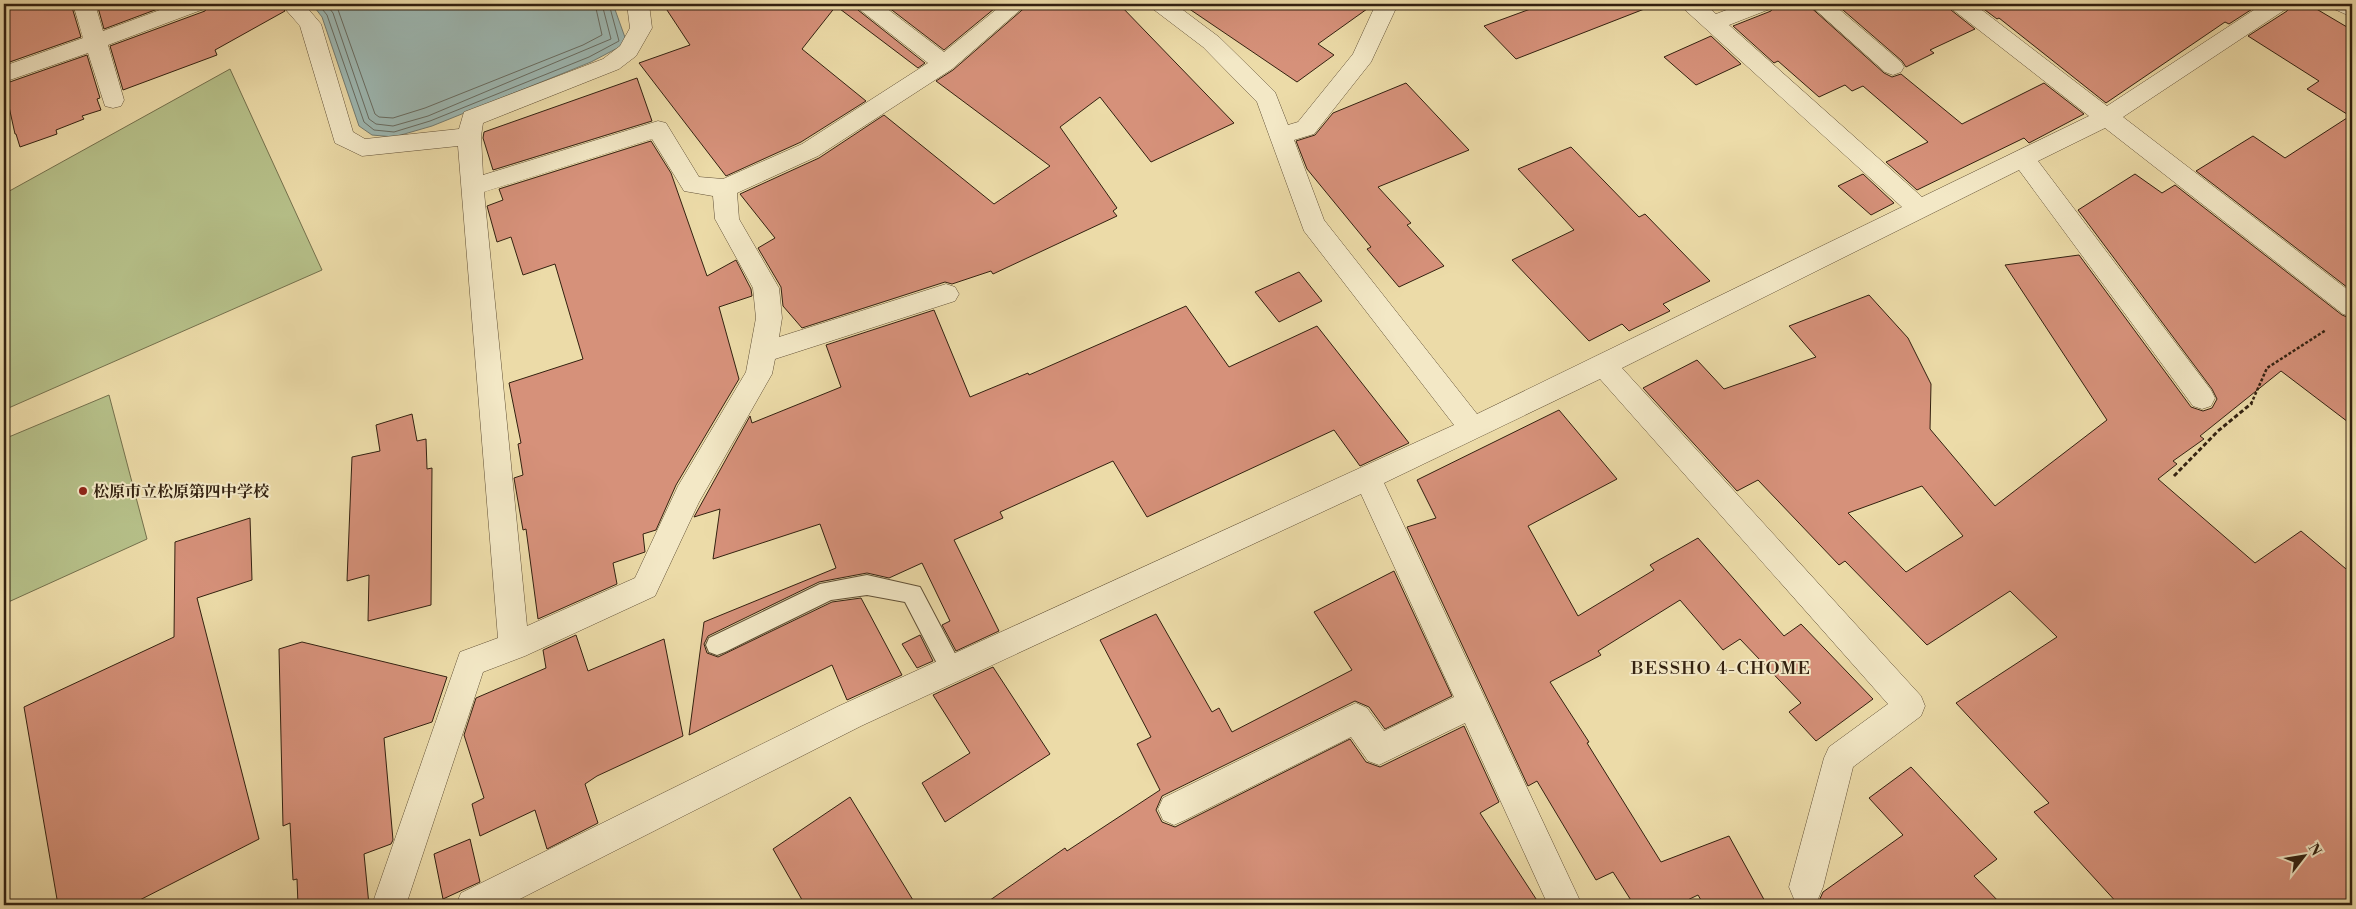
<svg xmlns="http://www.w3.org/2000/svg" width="2356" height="909" font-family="'Libre Bodoni','Noto Serif JP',serif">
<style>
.green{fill:#b6c089;stroke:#74704c}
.water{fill:#9db8b3;stroke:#737c72}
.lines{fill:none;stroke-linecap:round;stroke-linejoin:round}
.shore{stroke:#686c62;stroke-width:1}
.building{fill:#d6917a;stroke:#332110;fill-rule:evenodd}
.service-casing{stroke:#615036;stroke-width:2}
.minor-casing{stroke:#615036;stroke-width:1}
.path-far1{stroke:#332110;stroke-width:2.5;stroke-dasharray:3 2;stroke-linecap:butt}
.path{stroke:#332110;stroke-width:3;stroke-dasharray:4.5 2.5;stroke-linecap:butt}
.service{fill:#f3e8c6;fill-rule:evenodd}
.minor{fill:#f3e8c6;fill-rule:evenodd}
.poi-dot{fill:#8f2418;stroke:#f3e8c6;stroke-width:2}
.labels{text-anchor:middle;stroke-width:4;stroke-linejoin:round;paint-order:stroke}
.poi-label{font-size:16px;font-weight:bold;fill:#332110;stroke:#f3e8c6;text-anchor:start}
.neighbourhood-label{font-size:18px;letter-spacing:1px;fill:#332110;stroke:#f3e8c6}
</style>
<rect width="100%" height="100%" fill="#ecdba8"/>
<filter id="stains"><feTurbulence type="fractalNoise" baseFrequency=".004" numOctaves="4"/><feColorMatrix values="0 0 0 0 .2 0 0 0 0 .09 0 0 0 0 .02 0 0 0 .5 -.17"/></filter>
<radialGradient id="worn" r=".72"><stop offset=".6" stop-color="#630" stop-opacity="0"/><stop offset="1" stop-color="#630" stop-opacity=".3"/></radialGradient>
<path class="green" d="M 230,69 L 322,270 L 4,410 L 4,194 Z
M 109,395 L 147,539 L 4,604 L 4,439 Z"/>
<path class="water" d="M 312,4 L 613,4 L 627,43 L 591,62 L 432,126 L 394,137 L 372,135 L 359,126 L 322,17 Z"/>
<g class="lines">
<path class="shore" d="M 318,4 L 327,15 L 364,122 L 374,130 L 394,132 L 430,121 L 589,57 L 619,41 L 609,4
M 326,4 L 333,13 L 369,119 L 376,124 L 393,126 L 428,116 L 611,39 L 602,4
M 336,4 L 375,114 L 379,117 L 393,118 L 425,108 L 583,45 L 602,35 L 595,4"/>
</g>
<path class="building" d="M 4,4 L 71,4 L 81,37 L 4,64 Z
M 97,4 L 171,4 L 104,29 Z
M 209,4 L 279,4 L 285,11 L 215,50 L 217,55 L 123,90 L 110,46 L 205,11 Z
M 663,4 L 854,4 L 858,10 L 925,63 L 918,68 L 836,6 L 802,49 L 866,101 L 801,142 L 726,176 L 639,63 L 690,45 Z
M 884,4 L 1000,4 L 944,50 Z
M 1029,4 L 1119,4 L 1234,123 L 1151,162 L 1100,97 L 1060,127 L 1117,208 L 1113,211 L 1117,216 L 993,274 L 991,271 L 952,284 L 945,282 L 802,328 L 783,306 L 781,287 L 758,248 L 775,238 L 740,194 L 819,158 L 884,115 L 994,204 L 1050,166 L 936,81 L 953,70 Z
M 1182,4 L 1374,4 L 1318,44 L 1334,55 L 1297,82 Z
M 1544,4 L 1651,4 L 1652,6 L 1516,59 L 1484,26 Z
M 1775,4 L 1807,4 L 1884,73 L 1892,77 L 1901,74 L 1962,124 L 2044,83 L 2084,114 L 2029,143 L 2024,138 L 1917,190 L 1886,162 L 1928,142 L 1863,86 L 1852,91 L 1845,85 L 1819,97 L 1778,61 L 1774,63 L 1733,26 L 1771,11 Z
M 1836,4 L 1947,4 L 1951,10 L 1975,29 L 1930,50 L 1934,53 L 1906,67 L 1902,61 Z
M 1977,4 L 2260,4 L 2229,24 L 2225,22 L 2106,103 L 1999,18 L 1997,19 Z
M 2291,4 L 2308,4 L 2352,30 L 2352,291 L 2196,171 L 2253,136 L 2285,158 L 2350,116 L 2307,89 L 2319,81 L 2248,36 L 2287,11 Z
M 1711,36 L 1741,64 L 1696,85 L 1664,57 Z
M 87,55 L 100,98 L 97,99 L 101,110 L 82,116 L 84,119 L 56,130 L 57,134 L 20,147 L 16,134 L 15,134 L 4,84 Z
M 637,78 L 652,121 L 493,170 L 483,138 L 484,132 Z
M 1406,83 L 1469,150 L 1378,187 L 1411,223 L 1407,225 L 1444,266 L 1399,287 L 1367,249 L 1371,247 L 1307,169 L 1296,141 L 1315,135 L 1333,113 Z
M 651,141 L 671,173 L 707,276 L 736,260 L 751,289 L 752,296 L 719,307 L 739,379 L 676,485 L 656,530 L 643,534 L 645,552 L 613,563 L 617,584 L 538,619 L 526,529 L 523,530 L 515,484 L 514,478 L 523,475 L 518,444 L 521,443 L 509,383 L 583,359 L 555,264 L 523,275 L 511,237 L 497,242 L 487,206 L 503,200 L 499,189 Z
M 1571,147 L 1639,217 L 1645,214 L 1710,281 L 1663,304 L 1670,311 L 1629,331 L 1622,324 L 1589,341 L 1512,260 L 1574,230 L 1518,169 Z
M 1863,174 L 1894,203 L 1871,215 L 1838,186 Z
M 2135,174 L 2162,193 L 2175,185 L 2342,315 L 2352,319 L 2352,425 L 2281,371 L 2200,436 L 2204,439 L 2173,461 L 2177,464 L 2158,479 L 2255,563 L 2301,531 L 2352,574 L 2352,905 L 2119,905 L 2034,812 L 2049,803 L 1956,703 L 2057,637 L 2010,591 L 1927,645 L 1845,561 L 1839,565 L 1758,480 L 1737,491 L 1643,388 L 1697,360 L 1724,389 L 1816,357 L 1789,326 L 1869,295 L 1908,338 L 1931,384 L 1930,429 L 1995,506 L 2107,420 L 2005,265 L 2079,255 L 2191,407 L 2203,411 L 2212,408 L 2217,399 L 2212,389 L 2078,210 ZM 1922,486 L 1963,536 L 1906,572 L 1848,513 Z
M 1299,272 L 1322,301 L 1279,322 L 1255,292 Z
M 1186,306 L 1229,367 L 1317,326 L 1409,443 L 1360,466 L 1334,430 L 1147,517 L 1113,461 L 1000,512 L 1003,518 L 954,540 L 999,631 L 956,651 L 942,625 L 950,621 L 922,563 L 889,578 L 867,573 L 819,582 L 708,636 L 704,644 L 707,653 L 718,657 L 832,602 L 861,598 L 902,675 L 847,700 L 832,665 L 689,735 L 704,622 L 836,568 L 820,524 L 713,559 L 720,509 L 694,517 L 750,416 L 752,423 L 841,387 L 826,345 L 934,310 L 970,397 L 1028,373 L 1029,375 Z
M 1559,410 L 1617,479 L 1528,526 L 1578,616 L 1654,570 L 1650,565 L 1698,538 L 1784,636 L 1801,624 L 1873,699 L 1816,741 L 1789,712 L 1801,703 L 1740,639 L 1723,650 L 1680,600 L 1598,651 L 1601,655 L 1550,682 L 1589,742 L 1587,743 L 1661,862 L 1729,836 L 1767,905 L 1704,905 L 1698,895 L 1677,905 L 1634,905 L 1613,872 L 1596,880 L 1537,781 L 1528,786 L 1407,527 L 1436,518 L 1417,480 Z
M 412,414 L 417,441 L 426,439 L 427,469 L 432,468 L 431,605 L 368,621 L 369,575 L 347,581 L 352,457 L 380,451 L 376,425 Z
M 250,518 L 252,580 L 197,598 L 259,839 L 130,905 L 58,905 L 24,707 L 174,637 L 175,542 Z
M 1394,571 L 1452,696 L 1385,729 L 1369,707 L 1355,701 L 1162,796 L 1156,810 L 1162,822 L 1175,827 L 1350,739 L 1366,762 L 1380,767 L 1464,726 L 1499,802 L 1480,813 L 1540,905 L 983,905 L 1065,848 L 1067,851 L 1160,790 L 1137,744 L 1151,737 L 1100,640 L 1156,614 L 1212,712 L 1219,708 L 1232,732 L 1352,670 L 1314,612 Z
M 576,635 L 588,671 L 664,639 L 683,736 L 597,776 L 585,784 L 598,823 L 547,849 L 535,810 L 480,836 L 472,804 L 484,798 L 464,735 L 476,698 L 546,668 L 543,650 Z
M 920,635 L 933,661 L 917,668 L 902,644 Z
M 302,642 L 447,677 L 432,722 L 384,738 L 393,840 L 391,844 L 364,854 L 369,905 L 298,905 L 297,879 L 293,880 L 290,823 L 283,826 L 279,649 Z
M 993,667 L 1050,754 L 945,822 L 922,783 L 970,753 L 933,695 Z
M 1911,767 L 1997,859 L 1974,876 L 2002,905 L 1808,905 L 1819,901 L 1823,892 L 1903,835 L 1869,798 Z
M 850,797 L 916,905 L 805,905 L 773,849 Z
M 470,839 L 480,882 L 443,899 L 434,854 Z"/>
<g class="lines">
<defs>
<path id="service" d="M 867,575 L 920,587 L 960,663 L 963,670 L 960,677 L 952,680 L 944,677 L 905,602 L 867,595 L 831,600 L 725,652 L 717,655 L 709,652 L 706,645 L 709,638 L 820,584 Z"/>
<path id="minor" d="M 73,4 L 95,4 L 103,31 L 176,4 L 207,4 L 204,9 L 108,45 L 124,100 L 121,106 L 113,108 L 105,106 L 88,53 L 4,82 L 4,66 L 83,38 Z
M 281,4 L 304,4 L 321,24 L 353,132 L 365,139 L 459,129 L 464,112 L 603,59 L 620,46 L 630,28 L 627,4 L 649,4 L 652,28 L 636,56 L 619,69 L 483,123 L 481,136 L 483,175 L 658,121 L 666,123 L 699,177 L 723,179 L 802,144 L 928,63 L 859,9 L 856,4 L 881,4 L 944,52 L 1003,4 L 1027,4 L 952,69 L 818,156 L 737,193 L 739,219 L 779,288 L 782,318 L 779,337 L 946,284 L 955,287 L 959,294 L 955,301 L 775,359 L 772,374 L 699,502 L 655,596 L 525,656 L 483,672 L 406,905 L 372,905 L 460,652 L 498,638 L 458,146 L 362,156 L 335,143 L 300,26 ZM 652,139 L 684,191 L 713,196 L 715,219 L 753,288 L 756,318 L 746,372 L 678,486 L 635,578 L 527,626 L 484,192 Z
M 1150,4 L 1175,4 L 1219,37 L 1275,92 L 1288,125 L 1298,122 L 1353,54 L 1376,4 L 1398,4 L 1371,62 L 1314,134 L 1294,140 L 1324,220 L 1477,414 L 1902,207 L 1684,9 L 1681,4 L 1705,4 L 1716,14 L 1742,4 L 1773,4 L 1770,9 L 1729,25 L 1922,197 L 2089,116 L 1952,9 L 1949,4 L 1974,4 L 2107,106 L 2263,4 L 2289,4 L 2286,9 L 2123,117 L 2352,293 L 2352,317 L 2343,314 L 2105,128 L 2038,161 L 2211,390 L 2215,398 L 2211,406 L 2202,409 L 2193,406 L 2019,170 L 1622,368 L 1921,696 L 1925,706 L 1921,716 L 1853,767 L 1823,887 L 1818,899 L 1806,904 L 1794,899 L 1789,887 L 1824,758 L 1829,747 L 1888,704 L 1600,379 L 1384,483 L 1582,905 L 1548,905 L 1465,723 L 1379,765 L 1368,761 L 1351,737 L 1185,820 L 1174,825 L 1163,820 L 1158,809 L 1163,798 L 1345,708 L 1356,703 L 1367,708 L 1384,731 L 1454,697 L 1361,494 L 861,726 L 508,905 L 456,905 L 461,893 L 839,706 L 1454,425 L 1304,231 L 1257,102 L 1203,47 L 1153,9 Z
M 1809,4 L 1833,4 L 1901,62 L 1904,67 L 1901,72 L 1893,75 L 1885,72 Z
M 2331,4 L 2352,4 L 2352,17 L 2334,9 Z"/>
</defs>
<use href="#service" class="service-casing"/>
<use href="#minor" class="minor-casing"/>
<path class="path-far1" d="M 2251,404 L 2267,368 L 2326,330"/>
<path class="path" d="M 2174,476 L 2218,431 L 2252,403"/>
<use href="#service" class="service"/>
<use href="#minor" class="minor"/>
</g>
<circle class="poi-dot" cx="83" cy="491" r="5"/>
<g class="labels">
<g class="poi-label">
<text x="93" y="497">松原市立松原第四中学校</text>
</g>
<g class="neighbourhood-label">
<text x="1721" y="674">BESSHO 4-CHOME</text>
</g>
</g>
<rect width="2356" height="909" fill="none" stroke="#ecdba8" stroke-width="20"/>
<rect x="5" y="5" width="2346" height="899" fill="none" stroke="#332110" stroke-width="2.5"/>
<rect x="10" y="10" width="2336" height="889" fill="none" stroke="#332110"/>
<g transform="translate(2304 856) rotate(59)" stroke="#f3e8c6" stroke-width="4" paint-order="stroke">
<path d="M0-4L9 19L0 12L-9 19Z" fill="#332110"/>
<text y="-8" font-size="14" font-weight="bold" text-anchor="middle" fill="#332110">N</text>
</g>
<rect width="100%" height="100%" filter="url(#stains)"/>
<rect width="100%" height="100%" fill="url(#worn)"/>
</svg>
